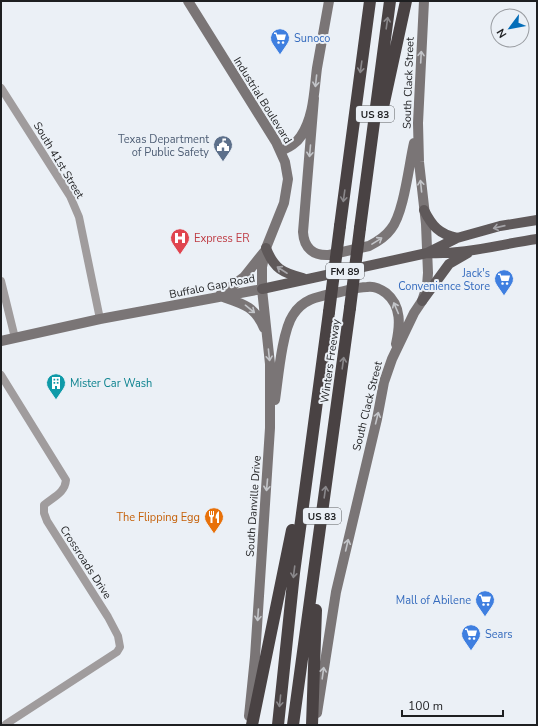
<svg xmlns="http://www.w3.org/2000/svg" width="538" height="726" font-family="'Nunito Sans',sans-serif">
<style>
.lines{fill:none;stroke-linecap:round;stroke-linejoin:round}
.street{stroke:#a09c9d;stroke-width:8}
.secondary{stroke:#7a7576;stroke-width:10}
.primary{stroke:#5f595a;stroke-width:10}
.highway{stroke:#494243;stroke-width:12}
.highway-bridge{stroke:#494243;stroke-width:12}
.oneway{stroke:#8a888b}
.oneway2{stroke:#c3c5c9}
.oneway3{stroke:#a5a4a8}
.labels{text-anchor:middle;stroke-width:4;stroke-linejoin:round;paint-order:stroke}
.shield{fill:#ebf0f6;stroke:#5c5e61;stroke-width:1}
.shield-label{font-size:10px;font-weight:bold;fill:#1e1f21}
.shop-label{font-size:11px;fill:#366cbe;stroke:#ebf0f6;text-anchor:start}
.street-label{font-size:11px;fill:#1e1f21;stroke:#ebf0f6}
.service-label{font-size:11px;fill:#4e5e75;stroke:#ebf0f6;text-anchor:end}
.health-label{font-size:11px;fill:#be3a42;stroke:#ebf0f6;text-anchor:start}
.culture-label{font-size:11px;fill:#0d838f;stroke:#ebf0f6;text-anchor:start}
.food-label{font-size:11px;fill:#c56008;stroke:#ebf0f6;text-anchor:end}
</style>
<rect width="100%" height="100%" fill="#ebf0f6"/>
<g class="lines">
<path class="street" d="M 1,88 L 70,196 L 79,217 L 100,319
M 1,281 L 15,338
M 1,375 L 66,480 C 65,493 53,497 44,505 L 44,513 L 47,521 L 108,617 L 118,636 L 120,647 L 117,652 L 6,724"/>
<path class="secondary" d="M 188,1 L 276,142 L 285,162 L 288,179 L 284,203 L 266,248 L 262,267 L 262,289 L 270,364 L 270,428 L 255,657 L 249,716
M 314,98 L 303,232 C 304,248 313,256 329,255 L 369,246 C 377,242 386,236 391,229 C 404,213 409,164 414,143
M 281,151 C 289,147 296,144 301,136 C 314,116 314,91 317,68 C 321,46 325,23 329,1
M 220,295 L 244,277 L 264,252
M 223,297 C 244,304 255,307 264,328
M 1,341 L 100,319 L 262,289
M 275,400 C 278,380 282,331 293,315 C 304,297 322,296 340,292 C 349,290 358,287 367,287 C 375,286 380,289 386,293 C 402,306 400,326 396,344
M 317,713 L 336,592 L 377,419 L 384,382 L 392,359 L 414,313 L 422,301 L 427,286 L 428,273 L 426,224 L 419,162 L 418,123 L 424,1"/>
<path class="primary" d="M 424,210 C 432,226 439,234 457,238
M 266,248 C 274,269 283,273 303,278
M 427,253 L 457,238 L 500,226 L 537,220
M 262,289 L 427,253 C 464,255 501,244 537,239
M 422,301 L 449,264 L 468,253"/>
<path class="highway" d="M 383,107 L 406,1
M 340,226 L 370,1
M 360,228 L 390,1
M 252,725 L 292,530
M 278,725 L 294,573 L 329,312
M 293,725 L 350,308
M 312,725 L 316,610"/>
<path class="highway-bridge" d="M 350,308 L 360,228
M 329,312 L 340,226"/>
</g>
<defs><path id="oneway-shaft" d="M-6 0H5M1.5-3L5.5 0L1.5 3" fill="none" stroke-width="1.6" stroke-linecap="round" stroke-linejoin="round"/></defs>
<g class="oneway">
<use href="#oneway-shaft" transform="translate(387 23) rotate(-82)"/>
<use href="#oneway-shaft" transform="translate(361 67) rotate(98)"/>
<use href="#oneway-shaft" transform="translate(344 196) rotate(98)"/>
<use href="#oneway-shaft" transform="translate(343 363) rotate(-82)"/>
<use href="#oneway-shaft" transform="translate(325 492) rotate(-82)"/>
<use href="#oneway-shaft" transform="translate(294 572) rotate(97)"/>
<use href="#oneway-shaft" transform="translate(280 701) rotate(96)"/>
</g>
<g class="oneway2">
<use href="#oneway-shaft" transform="translate(421 57) rotate(-87)"/>
<use href="#oneway-shaft" transform="translate(316 81) rotate(96)"/>
<use href="#oneway-shaft" transform="translate(310 151) rotate(95)"/>
<use href="#oneway-shaft" transform="translate(421 186) rotate(-96)"/>
<use href="#oneway-shaft" transform="translate(377 241) rotate(-32)"/>
<use href="#oneway-shaft" transform="translate(396 308) rotate(-113)"/>
<use href="#oneway-shaft" transform="translate(250 309) rotate(39)"/>
<use href="#oneway-shaft" transform="translate(269 355) rotate(84)"/>
<use href="#oneway-shaft" transform="translate(377 418) rotate(-76)"/>
<use href="#oneway-shaft" transform="translate(267 485) rotate(95)"/>
<use href="#oneway-shaft" transform="translate(347 545) rotate(-77)"/>
<use href="#oneway-shaft" transform="translate(258 615) rotate(94)"/>
<use href="#oneway-shaft" transform="translate(323 673) rotate(-82)"/>
</g>
<g class="oneway3">
<use href="#oneway-shaft" transform="translate(499 227) rotate(167)"/>
<use href="#oneway-shaft" transform="translate(282 270) rotate(-147)"/>
</g>
<defs>
<symbol id="supermarket-pin" viewBox="-11 -11 22 30"><path d="M0 17L-7.5 6A9.5 9.5 0 1 1 7.5 6Z" fill="#3f7fe0" stroke="#ebf0f6"/><path d="M-6-5.5h2.5l.6 2H6L4.5 2H-2.5L-4.4-4H-6ZM-1.5 3.2a1.3 1.3 0 1 0 .1 0ZM3 3.2a1.3 1.3 0 1 0 .1 0Z" fill="#fff"/></symbol>
<symbol id="civic-pin" viewBox="-11 -11 22 30"><path d="M0 17L-7.5 6A9.5 9.5 0 1 1 7.5 6Z" fill="#5c6f8a" stroke="#ebf0f6"/><path d="M-.6-6.5H3V-4.5H.6V-3L4-1V1h2V6H-6V1h2V-1L-.6-3ZM-1.2 2.5V6h2.4V2.5Z" fill="#fff"/></symbol>
<symbol id="hospital-pin" viewBox="-11 -11 22 30"><path d="M0 17L-7.5 6A9.5 9.5 0 1 1 7.5 6Z" fill="#e0444e" stroke="#ebf0f6"/><path d="M-5-5h3v3.5h4V-5h3V5h-3V1.5h-4V5h-3Z" fill="#fff"/></symbol>
<symbol id="building-pin" viewBox="-11 -11 22 30"><path d="M0 17L-7.5 6A9.5 9.5 0 1 1 7.5 6Z" fill="#0f9aa8" stroke="#ebf0f6"/><path d="M-4-6H4V6H1V3H-1V6H-4ZM-2.5-4.3h1.7v1.8h-1.7ZM.8-4.3h1.7v1.8H.8ZM-2.5-1h1.7V.8h-1.7ZM.8-1h1.7V.8H.8Z" fill="#fff"/></symbol>
<symbol id="restaurant-pin" viewBox="-11 -11 22 30"><path d="M0 17L-7.5 6A9.5 9.5 0 1 1 7.5 6Z" fill="#e8710a" stroke="#ebf0f6"/><path d="M-5-6h1v4h1v-4h1v4h1v-4h1v5L-1.5 .5V6h-2V.5L-5-1ZM5-6V6H3V1.5H1.5Q1.5-4 5-6Z" fill="#fff"/></symbol>
</defs>
<g fill-rule="evenodd">
<use href="#supermarket-pin" x="269" y="27" width="22" height="30"/>
<use href="#civic-pin" x="212" y="134" width="22" height="30"/>
<use href="#hospital-pin" x="169" y="227" width="22" height="30"/>
<use href="#supermarket-pin" x="493" y="268" width="22" height="30"/>
<use href="#building-pin" x="45" y="372" width="22" height="30"/>
<use href="#restaurant-pin" x="203" y="506" width="22" height="30"/>
<use href="#supermarket-pin" x="474" y="589" width="22" height="30"/>
<use href="#supermarket-pin" x="460" y="623" width="22" height="30"/>
</g>
<g class="labels">
<g class="shield">
<rect x="356" y="106" width="38" height="16" rx="3"/>
<rect x="326" y="263" width="38" height="16" rx="3"/>
<rect x="303" y="508" width="38" height="16" rx="3"/>
</g>
<g class="shield-label">
<text x="375" y="118">US 83</text>
<text x="345" y="275">FM 89</text>
<text x="322" y="520">US 83</text>
</g>
<g class="shop-label">
<text x="294" y="42">Sunoco</text>
<text x="490" y="277" text-anchor="end">Jack's<tspan x="490" dy="13">Convenience Store</tspan></text>
<text x="471" y="604" text-anchor="end">Mall of Abilene</text>
<text x="485" y="638">Sears</text>
</g>
<g class="street-label">
<text transform="translate(408 83) rotate(-88)" y="4">South Clack Street</text>
<text transform="translate(263 100) rotate(58)" y="4">Industrial Boulevard</text>
<text transform="translate(59 160) rotate(59)" y="4">South 41st Street</text>
<text transform="translate(212 286) rotate(-11)" y="4">Buffalo Gap Road</text>
<text transform="translate(330 361) rotate(-82)" y="4">Winters Freeway</text>
<text transform="translate(367 406) rotate(-76)" y="4">South Clack Street</text>
<text transform="translate(253 506) rotate(-86)" y="4">South Danville Drive</text>
<text transform="translate(86 562) rotate(57)" y="4">Crossroads Drive</text>
</g>
<g class="service-label">
<text x="209" y="143">Texas Department<tspan x="209" dy="13">of Public Safety</tspan></text>
</g>
<g class="health-label">
<text x="194" y="242">Express ER</text>
</g>
<g class="culture-label">
<text x="70" y="387">Mister Car Wash</text>
</g>
<g class="food-label">
<text x="200" y="521">The Flipping Egg</text>
</g>
</g>
<rect width="538" height="726" fill="none" stroke="#1e1f21" stroke-width="4"/>
<g transform="translate(510 28) rotate(238)"><circle r="19" fill="#ebf0f6" stroke="#999ca1"/>
<path d="M0-3L7 15L0 10L-7 15Z" fill="#056eb9"/>
<text y="-6" font-size="11" font-weight="bold" text-anchor="middle" fill="#1e1f21">N</text>
</g>
<path d="M402 710v6h101v-6" fill="none" stroke="#1e1f21" stroke-width="2"/>
<text x="408" y="710" font-size="12" fill="#1e1f21" stroke="#ebf0f6" stroke-width="3" paint-order="stroke">100 m</text>
</svg>
